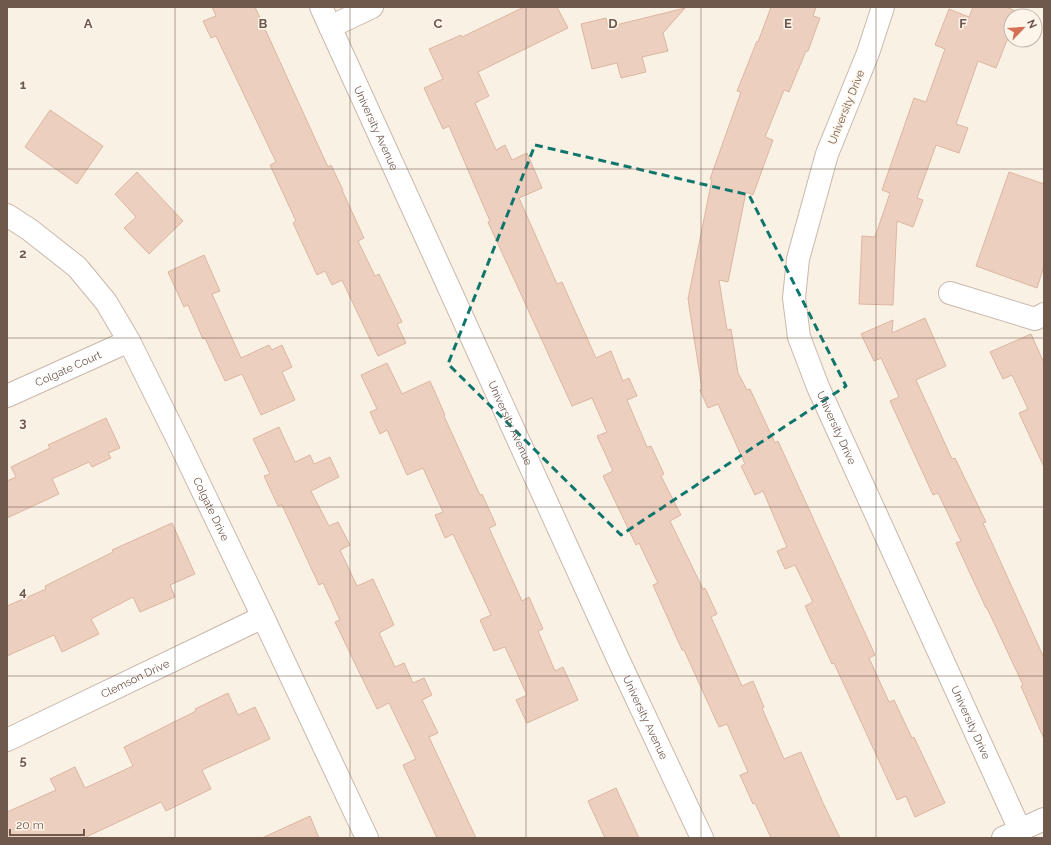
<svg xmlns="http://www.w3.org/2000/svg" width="1051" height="845" font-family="Raleway,sans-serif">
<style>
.building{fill:#eccfbe;stroke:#ddb6a1}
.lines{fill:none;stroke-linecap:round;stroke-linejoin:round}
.minor-casing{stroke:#c9b8ac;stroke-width:24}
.minor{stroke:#fff;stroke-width:22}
.marked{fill:none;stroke:#0f766e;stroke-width:3;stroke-dasharray:8 5;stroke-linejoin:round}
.grid{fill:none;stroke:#6f584c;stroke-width:1;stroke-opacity:0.55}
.labels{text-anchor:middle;stroke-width:3;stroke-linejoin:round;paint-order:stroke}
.street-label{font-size:11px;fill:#6f584c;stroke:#fdf5ea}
.grid-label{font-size:13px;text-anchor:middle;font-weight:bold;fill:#6f584c;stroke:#fdf5ea;stroke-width:3;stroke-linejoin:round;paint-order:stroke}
</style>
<rect width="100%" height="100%" fill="#f9f1e4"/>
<path class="building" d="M 212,7 L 255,7 L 328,167 L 331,165 L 343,190 L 342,190 L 364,238 L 358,241 L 375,276 L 379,274 L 402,322 L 397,324 L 406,343 L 378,356 L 342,280 L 332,285 L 325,271 L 317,275 L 293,223 L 296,221 L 270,165 L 276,162 L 216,36 L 211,38 L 203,21 L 216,16 Z
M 524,7 L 557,7 L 568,28 L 478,72 L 489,96 L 475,103 L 496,150 L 505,145 L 512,160 L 527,153 L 542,188 L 519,198 L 557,284 L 562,282 L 596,358 L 611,351 L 623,381 L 629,378 L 637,396 L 627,400 L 647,447 L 651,446 L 664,474 L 661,476 L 681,515 L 670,521 L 703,589 L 705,588 L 717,614 L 711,617 L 742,686 L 753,681 L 764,707 L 762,708 L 784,759 L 801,752 L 823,803 L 840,838 L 771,838 L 755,803 L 753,804 L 740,775 L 748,772 L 727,724 L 719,727 L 684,650 L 682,650 L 653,585 L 658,583 L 639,543 L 636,545 L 603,476 L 613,471 L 597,436 L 607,432 L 592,398 L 572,406 L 488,222 L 490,221 L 449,126 L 443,129 L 424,88 L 443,79 L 429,49 L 461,35 L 462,37 Z
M 771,7 L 816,7 L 813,16 L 820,18 L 808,51 L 806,51 L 789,92 L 784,90 L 765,137 L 773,140 L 753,195 L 746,192 L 728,282 L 719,280 L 727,330 L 731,329 L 738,373 L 747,390 L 750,389 L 775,443 L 778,441 L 875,655 L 869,658 L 889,702 L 894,700 L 912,738 L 914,737 L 945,803 L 915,817 L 906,796 L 897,800 L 834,663 L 832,664 L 805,606 L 813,602 L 795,565 L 785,569 L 777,551 L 787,547 L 763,491 L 755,495 L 741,466 L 745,464 L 718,404 L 708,408 L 700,390 L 702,389 L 688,299 L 712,179 L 710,179 L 741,92 L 737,91 L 757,41 L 758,42 Z
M 973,7 L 1006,7 L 1018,12 L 1016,16 L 1011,16 L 1011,30 L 996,68 L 978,61 L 956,124 L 968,128 L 959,153 L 936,145 L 917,198 L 923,200 L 913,227 L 897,221 L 893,305 L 859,304 L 862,236 L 875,237 L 890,193 L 882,190 L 914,98 L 926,102 L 945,49 L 935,45 L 949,9 L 969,17 Z
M 685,8 L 663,33 L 668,51 L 642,57 L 646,72 L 621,78 L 617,63 L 592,69 L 581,24 L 606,18 L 608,27 Z
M 50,110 L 103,146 L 77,184 L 25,147 Z
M 137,172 L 183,221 L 149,254 L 124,228 L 136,217 L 115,194 Z
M 1009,172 L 1044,184 L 1044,266 L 1037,288 L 976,266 Z
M 204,255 L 220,291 L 212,294 L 241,358 L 269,345 L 272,350 L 282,345 L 292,367 L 282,372 L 295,400 L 261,415 L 242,374 L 225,381 L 205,338 L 203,339 L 188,305 L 184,307 L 168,272 Z
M 925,318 L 946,366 L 916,380 L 952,459 L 955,458 L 986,522 L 983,523 L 1044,658 L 1044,739 L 1021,686 L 1023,685 L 987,608 L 986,608 L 956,543 L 961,541 L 938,493 L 933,495 L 890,401 L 899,397 L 881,358 L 874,361 L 861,334 L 893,320 L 892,333 Z
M 1031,334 L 1044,363 L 1044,467 L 1019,413 L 1028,409 L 1012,375 L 1003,379 L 990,352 Z
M 387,363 L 402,394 L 430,381 L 445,415 L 444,416 L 480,495 L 482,494 L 496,525 L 489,528 L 522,601 L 529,597 L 543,629 L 538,631 L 555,671 L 563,667 L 578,700 L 527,723 L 516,700 L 527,695 L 505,647 L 494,651 L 480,620 L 491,615 L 453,534 L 445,538 L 435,515 L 443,512 L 423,468 L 407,475 L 387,430 L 380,434 L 370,412 L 377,409 L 361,375 Z
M 106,418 L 120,448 L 108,453 L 111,458 L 92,467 L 89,462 L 52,479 L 59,494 L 7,518 L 7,481 L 16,477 L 11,467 L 50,448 L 48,445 Z
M 279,427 L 295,462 L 310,455 L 314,464 L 330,457 L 339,477 L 311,491 L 329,526 L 338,522 L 350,545 L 340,550 L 357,586 L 373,579 L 394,625 L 379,633 L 395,667 L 404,663 L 413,683 L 424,678 L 432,695 L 422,700 L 438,733 L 429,737 L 476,838 L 437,838 L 403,765 L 416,759 L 389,703 L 377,709 L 335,622 L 340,620 L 323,583 L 319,585 L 282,505 L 278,506 L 264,476 L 270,474 L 253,439 Z
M 172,523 L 195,574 L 170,585 L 175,597 L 140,612 L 133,597 L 91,619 L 99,634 L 62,652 L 54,635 L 7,656 L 7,606 L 46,589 L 45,586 L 113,552 L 112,550 Z
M 228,693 L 238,715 L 255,707 L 270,739 L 202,770 L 211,789 L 166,811 L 161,802 L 84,838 L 7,838 L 7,812 L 56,790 L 50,779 L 75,767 L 85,788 L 133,766 L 124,747 L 196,711 L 195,709 Z
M 616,788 L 639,838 L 605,838 L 588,801 Z
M 310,816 L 319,838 L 262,838 Z"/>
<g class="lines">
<defs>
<g id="minor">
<path id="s1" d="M 321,7 L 619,661 L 702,838"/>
<path id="s2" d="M 883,7 L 868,53 L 827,154 L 798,259 L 794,298 L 799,337 L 818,387 L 1020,830"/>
<path d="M 330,27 L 372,7"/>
<path id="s3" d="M 7,215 L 30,230 L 77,267 L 106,302 L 129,341 L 182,448 L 263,617 L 367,838"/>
<path d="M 950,293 L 1035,319 L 1044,314"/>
<path id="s4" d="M 7,396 L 129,341"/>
<path id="s5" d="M 7,740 L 263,617"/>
<path d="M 1003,838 L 1044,819"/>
</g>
</defs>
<use href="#minor" class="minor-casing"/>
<use href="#minor" class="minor"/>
</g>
<path class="marked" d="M 535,145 L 749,195 L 846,386 L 621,535 L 448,364 Z"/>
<path class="grid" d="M 175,7 L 175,838M 350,7 L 350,838M 526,7 L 526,838M 701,7 L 701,838M 876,7 L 876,838M 7,169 L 1044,169M 7,338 L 1044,338M 7,507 L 1044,507M 7,676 L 1044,676"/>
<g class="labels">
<g class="street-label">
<text transform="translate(846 107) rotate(-68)" y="4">University Drive</text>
<text dy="4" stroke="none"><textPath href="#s1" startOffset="133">University Avenue</textPath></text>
<text dy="4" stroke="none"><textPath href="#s4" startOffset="67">Colgate Court</textPath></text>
<text dy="4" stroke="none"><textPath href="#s1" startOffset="457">University Avenue</textPath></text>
<text dy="4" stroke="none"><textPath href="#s2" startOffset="443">University Drive</textPath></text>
<text dy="4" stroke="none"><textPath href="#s3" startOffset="365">Colgate Drive</textPath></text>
<text dy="4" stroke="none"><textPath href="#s5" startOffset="142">Clemson Drive</textPath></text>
<text dy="4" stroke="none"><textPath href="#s1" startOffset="781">University Avenue</textPath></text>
<text dy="4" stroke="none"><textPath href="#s2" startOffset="767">University Drive</textPath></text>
</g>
</g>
<g class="grid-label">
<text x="88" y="28">A</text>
<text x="263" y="28">B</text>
<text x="438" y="28">C</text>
<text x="613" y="28">D</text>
<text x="788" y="28">E</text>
<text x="963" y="28">F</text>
<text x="23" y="89">1</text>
<text x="23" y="258">2</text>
<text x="23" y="427">3</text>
<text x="23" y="596">4</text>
<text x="23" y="765">5</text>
</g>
<rect width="1051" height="845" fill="none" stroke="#6f584c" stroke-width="16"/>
<g transform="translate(1023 28) rotate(65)"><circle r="19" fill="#fdf5ea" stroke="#c4b6ab"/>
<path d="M0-3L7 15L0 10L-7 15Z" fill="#d76f56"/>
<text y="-6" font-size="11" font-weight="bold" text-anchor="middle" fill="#6f584c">N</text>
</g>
<path d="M10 829v6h74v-6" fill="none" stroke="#6f584c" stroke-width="2"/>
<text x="16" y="829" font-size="12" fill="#6f584c" stroke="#fdf5ea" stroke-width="3" paint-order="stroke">20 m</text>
</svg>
